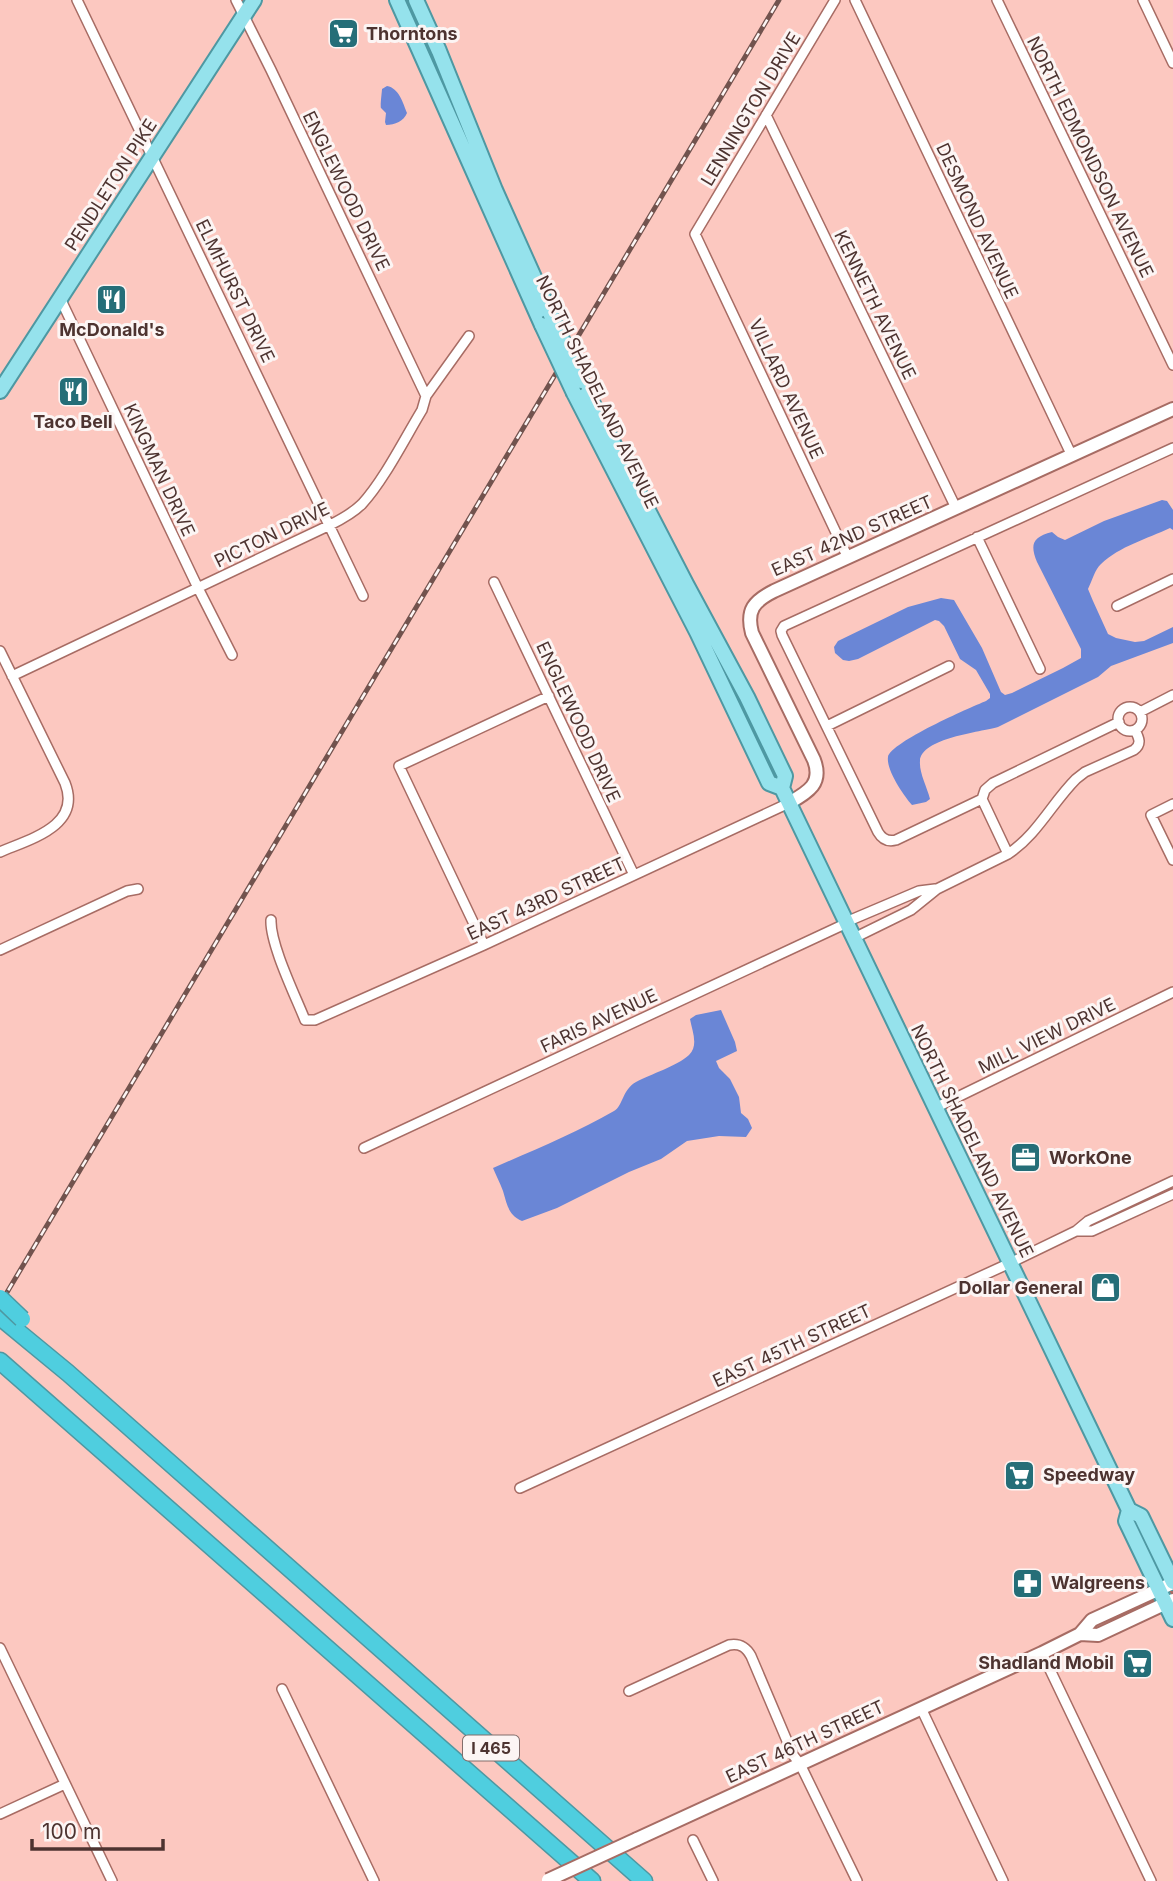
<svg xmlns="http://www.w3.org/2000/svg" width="1173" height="1881" font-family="Inter,sans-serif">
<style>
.water{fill:#6a86d6}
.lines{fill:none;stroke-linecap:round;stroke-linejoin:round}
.street-casing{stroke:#a76c64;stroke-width:12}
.secondary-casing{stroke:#a76c64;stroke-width:16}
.primary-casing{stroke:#4e98a2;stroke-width:18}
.highway-casing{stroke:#4e98a2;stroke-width:19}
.street{stroke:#fff;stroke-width:9}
.secondary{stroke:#fff;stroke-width:12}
.primary{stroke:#95e2ec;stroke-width:14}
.highway{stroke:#4fcedf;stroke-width:16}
.rail-casing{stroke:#72534e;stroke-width:5}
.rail{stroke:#fcf5f4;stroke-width:2.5;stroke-dasharray:8;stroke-linecap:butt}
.secondary-bridge-casing{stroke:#a76c64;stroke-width:16;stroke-linecap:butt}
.primary-bridge-casing{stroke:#4e98a2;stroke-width:18;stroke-linecap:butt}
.highway-bridge-casing{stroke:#4e98a2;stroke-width:19;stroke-linecap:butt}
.secondary-bridge{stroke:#fff;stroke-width:12}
.primary-bridge{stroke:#95e2ec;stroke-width:14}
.highway-bridge{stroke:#4fcedf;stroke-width:16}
.labels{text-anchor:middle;stroke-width:6;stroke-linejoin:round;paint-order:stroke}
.shield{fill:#fcf5f4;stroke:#826d6b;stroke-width:2}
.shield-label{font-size:16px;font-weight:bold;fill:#4d3330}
.poi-label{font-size:18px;font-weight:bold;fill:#4d3330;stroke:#fcf5f4;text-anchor:start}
.street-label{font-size:18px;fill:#4d3330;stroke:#fcf5f4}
</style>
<rect width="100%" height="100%" fill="#fcc8c0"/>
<path class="water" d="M 387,86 C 399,88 403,103 407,113 C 404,121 395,125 386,125 L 385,122 L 386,113 L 381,108 C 380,107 382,91 382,89 Z
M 1162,500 L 1167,501 L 1173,510 L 1173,530 L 1170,528 C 1147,539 1120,546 1101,564 C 1095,569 1092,581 1088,589 L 1093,601 L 1108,634 L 1116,638 L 1135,642 L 1144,641 L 1173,627 L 1173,643 L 1111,666 L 1098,677 L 998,727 C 981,732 921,738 920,761 C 919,773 927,787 930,799 L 926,802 L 912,805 C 904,796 886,770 888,757 C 891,742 969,708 986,701 L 990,698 L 990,694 L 976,670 L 960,659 L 944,626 L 939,621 L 935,620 L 858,659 L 849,661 L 843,660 L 835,653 L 834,647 L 838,641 L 908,607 L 941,598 L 954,600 L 982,648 L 1001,692 L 1005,695 L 1012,693 L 1063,668 L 1081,658 L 1081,649 L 1037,562 C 1030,545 1032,537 1052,532 L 1058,537 L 1065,540 L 1104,521 Z
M 721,1010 L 735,1042 L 737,1051 L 716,1061 L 719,1068 L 730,1079 L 739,1097 L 741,1113 L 748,1119 L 752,1128 L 746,1137 L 719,1136 L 687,1141 L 661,1159 L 629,1172 L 557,1208 L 522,1221 C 508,1215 507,1204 503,1191 C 500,1183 496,1175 493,1168 C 534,1150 576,1133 614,1111 C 623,1106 622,1090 636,1082 C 651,1074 677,1066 689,1055 C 699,1045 692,1031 690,1019 L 696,1015 Z"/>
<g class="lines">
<defs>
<path id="street" d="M 77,0 L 363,596
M 236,0 L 271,70 L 426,396
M 835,0 L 695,234 L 848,558
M 855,0 L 1072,456
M 997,0 L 1173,365
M 1143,0 L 1173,63
M 766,115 L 956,508
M 60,298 L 198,588 L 232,655
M 977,537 L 1040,669
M 494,582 L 634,875
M 1117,606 L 1173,579
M 0,651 L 65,783 C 82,826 30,839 0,852
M 12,676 L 330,525 C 342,519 353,513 362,504 C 384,480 405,438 422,410 L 426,396 L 469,336
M1118 719a12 12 0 1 1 24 0a12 12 0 1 1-24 0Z
M 1140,712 L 1173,695
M 827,726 L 949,666
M 982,799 L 896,840 C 888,842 882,839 878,832 L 782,635 L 781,631 L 784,626 L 1173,448
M 982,799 L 985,790 L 993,783 L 1119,722
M 982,799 L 1008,854
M 1173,804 L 1151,815 L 1173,860
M 271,920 C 270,944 295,995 305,1020 L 315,1020 L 484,945 L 789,803
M 846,922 L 919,891 L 935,889
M 854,938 L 911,910 L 937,889 L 1008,854 C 1037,835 1052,803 1076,779 L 1085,772 L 1134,750 C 1142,744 1139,738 1135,730
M 484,945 L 399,766 L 549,696
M 0,950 L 127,891 L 138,889
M 935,1108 L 1173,992
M 364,1148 L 847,923
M 1076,1231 L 1092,1231 L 1173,1194
M 520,1488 L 1010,1263 L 1076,1231 L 1088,1221 L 1173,1181
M 0,1648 L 112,1881
M 1042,1653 L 1151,1881
M 282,1689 L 374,1881
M 629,1691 L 729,1645 C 740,1643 746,1647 751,1656 L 793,1755 L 800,1764 L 857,1881
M 921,1708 L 1003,1881
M 0,1814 L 65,1784
M 693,1840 L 713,1881"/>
<path id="secondary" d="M 789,803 C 808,792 823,784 814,760 L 752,633 C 746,610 754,601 774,591 L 1173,409
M 1080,1634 L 1098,1635 L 1173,1600
M 637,1839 L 1042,1653 L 1080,1634 L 1092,1620 L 1173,1583"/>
<path id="primary" d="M 397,0 L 542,325
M 416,0 L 439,51 L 495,190 L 550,313
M 581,381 L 686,584 L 747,697 L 785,776 L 782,788
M 0,391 L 254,0
M 574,393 L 697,632 L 769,783 L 782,788 L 789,803 L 1129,1510 L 1141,1516 L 1173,1582
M 1129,1510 L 1126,1521 L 1173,1619"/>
<path id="highway" d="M 0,1317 L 68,1373 L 644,1881
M 0,1361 L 592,1881"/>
</defs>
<use href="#street" class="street-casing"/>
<use href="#secondary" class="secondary-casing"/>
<use href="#primary" class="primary-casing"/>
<use href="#highway" class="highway-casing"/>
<use href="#street" class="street"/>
<use href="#secondary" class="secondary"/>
<use href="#primary" class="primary"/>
<use href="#highway" class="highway"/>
<defs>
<path id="rail" d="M 0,1304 L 779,0"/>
</defs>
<use href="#rail" class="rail-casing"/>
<use href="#rail" class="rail"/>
<defs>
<path id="secondary-bridge" d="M 548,1880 L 637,1839"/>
<path id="primary-bridge" d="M 550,313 L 581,381
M 542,325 L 574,393"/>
<path id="highway-bridge" d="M 0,1298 L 22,1319"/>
</defs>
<use href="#secondary-bridge" class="secondary-bridge-casing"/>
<use href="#primary-bridge" class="primary-bridge-casing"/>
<use href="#highway-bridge" class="highway-bridge-casing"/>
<use href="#secondary-bridge" class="secondary-bridge"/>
<use href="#primary-bridge" class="primary-bridge"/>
<use href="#highway-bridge" class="highway-bridge"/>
</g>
<defs>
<symbol id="supermarket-square" viewBox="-11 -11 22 22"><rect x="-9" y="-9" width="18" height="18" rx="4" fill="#256e78" stroke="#fcf5f4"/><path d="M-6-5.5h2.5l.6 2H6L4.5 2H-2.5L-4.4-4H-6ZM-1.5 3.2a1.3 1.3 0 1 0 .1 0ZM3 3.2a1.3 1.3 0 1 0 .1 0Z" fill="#fff"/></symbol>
<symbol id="restaurant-square" viewBox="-11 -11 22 22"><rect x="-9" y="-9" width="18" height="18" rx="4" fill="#256e78" stroke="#fcf5f4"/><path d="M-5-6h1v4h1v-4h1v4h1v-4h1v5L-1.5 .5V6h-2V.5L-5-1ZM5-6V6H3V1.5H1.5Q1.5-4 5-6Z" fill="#fff"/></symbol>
<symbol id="office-square" viewBox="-11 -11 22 22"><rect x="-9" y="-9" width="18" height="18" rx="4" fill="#256e78" stroke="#fcf5f4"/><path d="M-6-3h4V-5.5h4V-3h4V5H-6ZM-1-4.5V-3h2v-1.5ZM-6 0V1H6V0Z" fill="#fff"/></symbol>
<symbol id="shop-square" viewBox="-11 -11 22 22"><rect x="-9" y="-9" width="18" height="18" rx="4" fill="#256e78" stroke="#fcf5f4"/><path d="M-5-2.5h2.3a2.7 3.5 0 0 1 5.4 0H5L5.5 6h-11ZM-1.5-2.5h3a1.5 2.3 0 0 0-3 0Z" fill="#fff"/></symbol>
<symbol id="pharmacy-square" viewBox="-11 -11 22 22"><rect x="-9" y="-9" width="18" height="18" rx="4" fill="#256e78" stroke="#fcf5f4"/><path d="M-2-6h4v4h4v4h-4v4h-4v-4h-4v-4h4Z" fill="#fff"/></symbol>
</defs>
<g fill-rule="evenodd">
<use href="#supermarket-square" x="326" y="16" width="35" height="35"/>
<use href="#restaurant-square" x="94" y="282" width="35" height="35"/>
<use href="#restaurant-square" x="56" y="374" width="35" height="35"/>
<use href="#office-square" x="1008" y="1140" width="35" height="35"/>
<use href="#shop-square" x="1088" y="1270" width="35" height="35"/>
<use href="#supermarket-square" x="1002" y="1458" width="35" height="35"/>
<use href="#pharmacy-square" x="1010" y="1566" width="35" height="35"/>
<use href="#supermarket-square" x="1120" y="1646" width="35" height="35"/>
</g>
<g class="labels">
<rect class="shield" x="463" y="1735.5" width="56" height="25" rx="5"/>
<g class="shield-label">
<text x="491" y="1754">I 465</text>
</g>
<g class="poi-label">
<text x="366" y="40">Thorntons</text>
<text x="112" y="336" text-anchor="middle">McDonald's</text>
<text x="73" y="428" text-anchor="middle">Taco Bell</text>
<text x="1049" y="1164">WorkOne</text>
<text x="1083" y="1294" text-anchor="end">Dollar General</text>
<text x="1043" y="1481">Speedway</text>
<text x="1051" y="1589">Walgreens</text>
<text x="1114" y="1669" text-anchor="end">Shadland Mobil</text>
</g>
<g class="street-label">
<text transform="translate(751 109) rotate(-59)" y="6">LENNINGTON DRIVE</text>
<text transform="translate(1090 157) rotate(64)" y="6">NORTH EDMONDSON AVENUE</text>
<text transform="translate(111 185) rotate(-57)" y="6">PENDLETON PIKE</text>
<text transform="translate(346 191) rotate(64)" y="6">ENGLEWOOD DRIVE</text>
<text transform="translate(977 221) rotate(65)" y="6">DESMOND AVENUE</text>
<text transform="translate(235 291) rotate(64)" y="6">ELMHURST DRIVE</text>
<text transform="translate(875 305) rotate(64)" y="6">KENNETH AVENUE</text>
<text transform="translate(786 389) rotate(65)" y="6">VILLARD AVENUE</text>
<text transform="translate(597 392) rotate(64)" y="6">NORTH SHADELAND AVENUE</text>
<text transform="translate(159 470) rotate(65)" y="6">KINGMAN DRIVE</text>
<text transform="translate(272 535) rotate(-26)" y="6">PICTON DRIVE</text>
<text transform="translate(852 536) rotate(-24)" y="6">EAST 42ND STREET</text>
<text transform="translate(578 722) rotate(65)" y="6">ENGLEWOOD DRIVE</text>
<text transform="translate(546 899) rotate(-25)" y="6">EAST 43RD STREET</text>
<text transform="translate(599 1021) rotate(-25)" y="6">FARIS AVENUE</text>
<text transform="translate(1047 1036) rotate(-26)" y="6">MILL VIEW DRIVE</text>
<text transform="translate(972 1141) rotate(64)" y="6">NORTH SHADELAND AVENUE</text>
<text transform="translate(792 1346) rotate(-25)" y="6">EAST 45TH STREET</text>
<text transform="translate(805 1742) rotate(-25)" y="6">EAST 46TH STREET</text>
</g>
</g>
<path d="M32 1839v10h131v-10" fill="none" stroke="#4d3330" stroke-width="3.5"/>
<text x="42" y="1839" font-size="21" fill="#4d3330" stroke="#fcf5f4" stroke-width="5" paint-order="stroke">100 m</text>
</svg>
